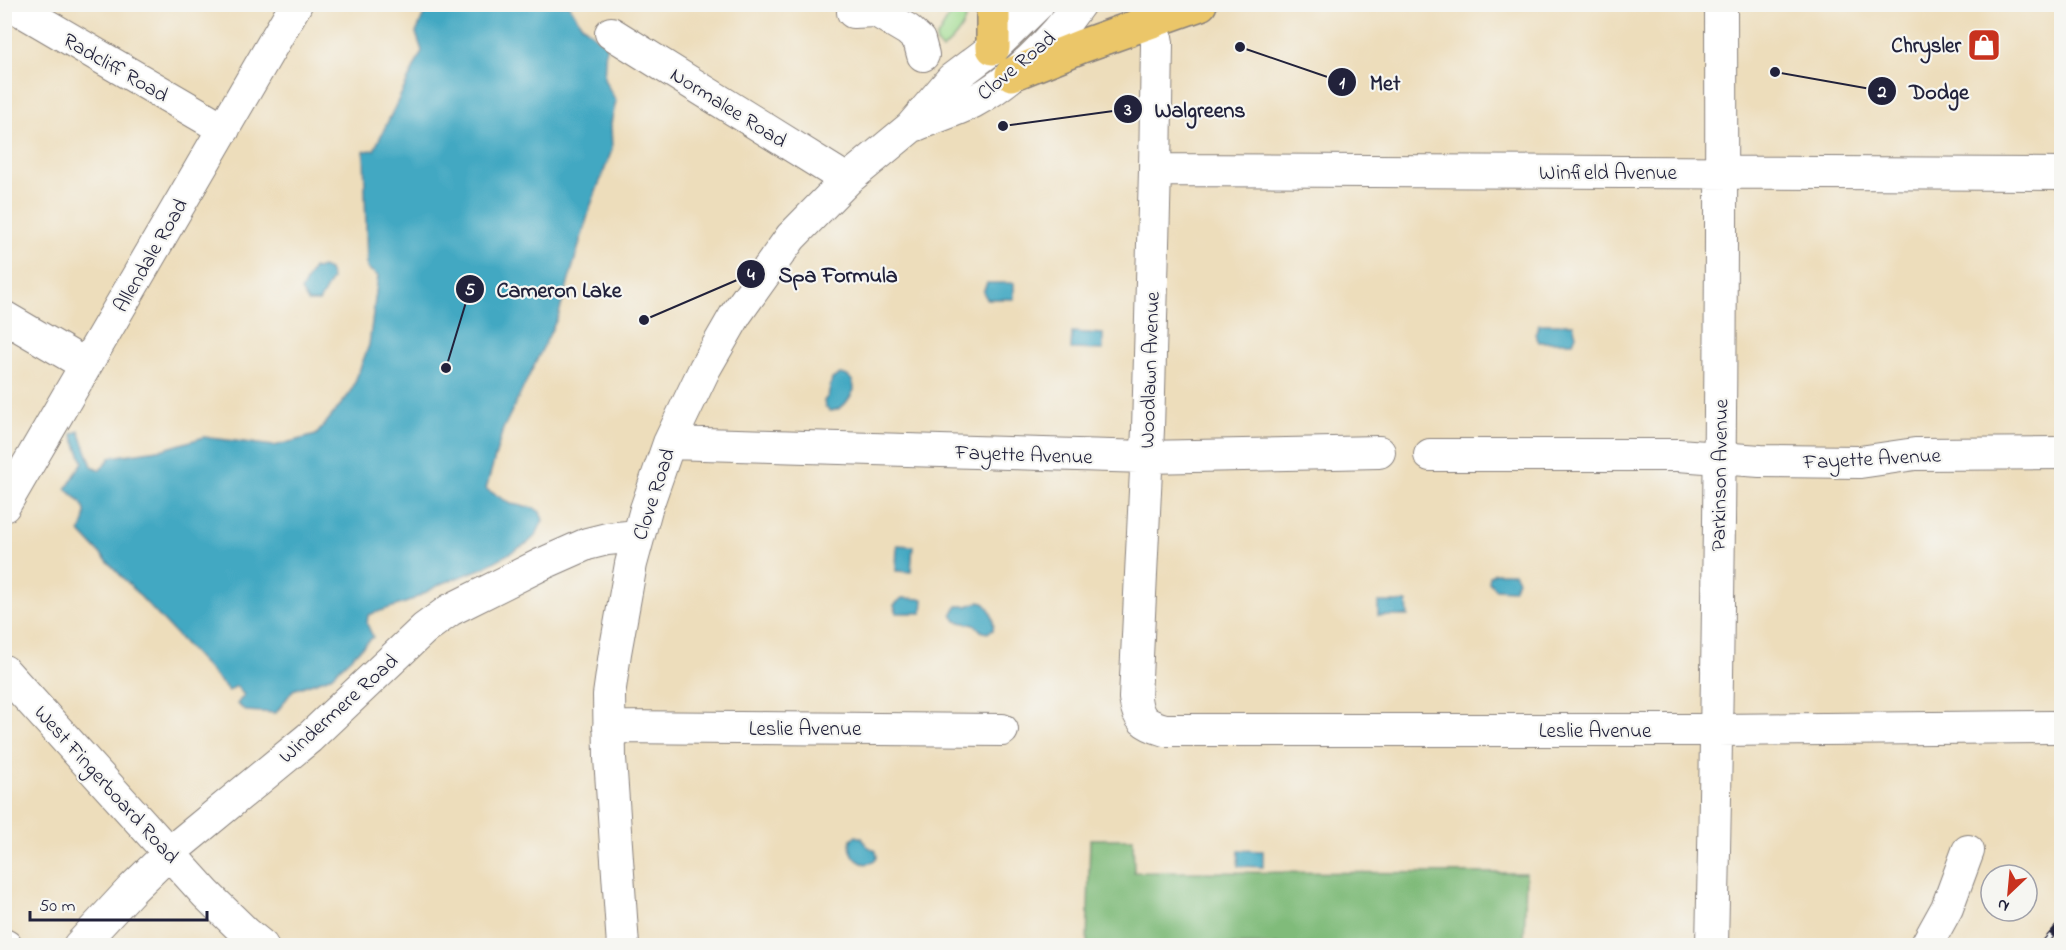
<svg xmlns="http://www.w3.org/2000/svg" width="2066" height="950" font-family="'Indie Flower',sans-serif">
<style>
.green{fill:#a0db8f;stroke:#617e65;stroke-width:1.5}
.forest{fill:#80bb7a;stroke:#516e5a;stroke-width:1.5}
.water{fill:#42a8c2;stroke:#32657e;stroke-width:1.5}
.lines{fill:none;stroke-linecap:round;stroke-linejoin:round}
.minor-casing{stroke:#88807b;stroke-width:34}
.major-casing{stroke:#88807b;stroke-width:36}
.minor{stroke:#fff;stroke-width:32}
.major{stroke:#ebc669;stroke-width:33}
.rail-casing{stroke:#22223b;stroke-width:7}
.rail{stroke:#f6f6f2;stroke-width:4.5;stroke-dasharray:14;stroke-linecap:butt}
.labels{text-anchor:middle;stroke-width:4.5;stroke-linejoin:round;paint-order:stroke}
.poi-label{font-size:21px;font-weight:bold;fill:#22223b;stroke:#f6f6f2;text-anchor:end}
.street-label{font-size:21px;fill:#22223b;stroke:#f6f6f2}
.leader{fill:none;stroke:#22223b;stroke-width:2}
.callout-dot{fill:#22223b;stroke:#f6f6f2;stroke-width:2}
.mark-label{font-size:18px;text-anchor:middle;font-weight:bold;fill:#fff}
.callout-label{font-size:22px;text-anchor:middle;font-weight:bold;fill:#22223b;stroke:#f6f6f2;stroke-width:4.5;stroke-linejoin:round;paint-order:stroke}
</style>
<rect width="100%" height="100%" fill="#f6f6f2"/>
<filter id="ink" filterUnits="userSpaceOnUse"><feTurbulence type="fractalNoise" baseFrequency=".0167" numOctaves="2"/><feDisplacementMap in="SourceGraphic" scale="12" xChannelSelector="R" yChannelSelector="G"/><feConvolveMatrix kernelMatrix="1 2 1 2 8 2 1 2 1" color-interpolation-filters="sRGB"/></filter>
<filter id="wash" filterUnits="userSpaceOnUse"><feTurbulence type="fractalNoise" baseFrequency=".008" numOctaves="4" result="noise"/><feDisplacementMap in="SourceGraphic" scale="24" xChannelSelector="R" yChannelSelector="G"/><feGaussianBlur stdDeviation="1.35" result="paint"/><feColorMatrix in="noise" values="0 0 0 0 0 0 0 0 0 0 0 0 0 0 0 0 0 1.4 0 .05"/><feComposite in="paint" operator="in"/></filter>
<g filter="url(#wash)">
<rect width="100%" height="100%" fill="#edddbb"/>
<path class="green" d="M 956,5 L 969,5 C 966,25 958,36 942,50 L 937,44 L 936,39 Z"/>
<path class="forest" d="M 1090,839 L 1133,839 L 1134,872 L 1526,873 L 1524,945 L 1087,945 Z"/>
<path class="water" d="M 428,5 L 569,5 L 581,24 L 606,45 L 604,79 L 616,101 L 611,123 L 612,150 L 591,205 L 558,317 L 503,429 L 486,489 L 511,504 L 534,508 L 540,512 L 543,520 L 536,535 L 528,543 L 483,568 L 441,584 L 408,602 L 368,615 L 367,624 L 373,637 L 330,677 L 293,690 L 276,713 L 246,711 L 237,704 L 244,695 L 236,686 L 229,691 L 80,532 C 91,509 84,504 66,489 L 83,462 L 72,434 L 79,431 L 92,466 L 100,470 L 111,457 L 164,449 L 204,437 L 274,446 L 316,435 L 351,392 L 369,345 L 378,276 L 367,268 L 364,151 L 374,150 L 422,51 L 416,33 Z
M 322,267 L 329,270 L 332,279 L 319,302 L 308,302 L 301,291 L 313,268 L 316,269 Z
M 987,283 L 1014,283 L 1014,299 L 987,299 L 983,292 Z
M 1539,324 L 1573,324 L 1576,335 L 1573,342 L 1539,342 L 1535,334 Z
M 1072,332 L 1103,334 L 1103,350 L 1071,349 Z
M 840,374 C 850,375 854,380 854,390 C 849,400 843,410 830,411 L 825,407 L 824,401 L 828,396 L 832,379 Z
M 897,545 L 913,546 L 911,572 L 896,571 Z
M 1495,573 L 1514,573 L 1518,580 L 1513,590 L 1495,589 L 1489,582 L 1490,576 Z
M 902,598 L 923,599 L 922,613 L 897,613 L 894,605 Z
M 980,602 C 990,603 995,621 993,630 L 987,633 L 981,631 C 974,621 966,625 956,621 L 952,615 L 957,606 L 967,606 Z
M 1378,602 L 1407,602 L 1408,616 L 1378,616 Z
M 856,836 L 862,838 L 867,846 L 876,851 L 877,857 C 865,874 846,855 851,839 Z
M 1239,850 L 1263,851 L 1263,867 L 1238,866 Z"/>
</g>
<g filter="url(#ink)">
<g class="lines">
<defs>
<path id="minor" d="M 10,4 L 224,129
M 853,12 L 876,11 L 908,30 L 919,40 L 923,55
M 1153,20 L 1157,43 L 1155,170 L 1148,429 L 1135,698 C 1138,720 1144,724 1165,730 L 1717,730 L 2052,727
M 611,33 L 847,180
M 916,125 C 935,117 955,111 973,102 C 1012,81 1054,40 1079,4
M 1155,170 L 2062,174
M 4,317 L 86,365
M 669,443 L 1146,457 L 1379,452
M 1430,455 L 1678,455 L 1760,461 L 1860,462 L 1915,454 L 2062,453
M 4,506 L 296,4
M 4,671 L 206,894 L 246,933 L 262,946
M 609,727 L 1002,730
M 4,945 L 6,946
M 79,946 L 132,889 L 169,853 L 309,738 L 424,629 L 450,610 L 542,564 L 587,544 L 607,539 L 638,536
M 623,946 L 610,758 L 609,695 L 615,653 L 631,564 L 646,509 L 669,443 L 705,368 L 736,314 L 791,237 L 847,180 L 911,127 L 952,79 L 993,48 L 1038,4
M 1712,946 C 1719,632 1722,318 1721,4
M 1926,946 L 1947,908 L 1968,851"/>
<path id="major" d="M 993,4 L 993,48
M 1012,74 L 1082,46 L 1200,4"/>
</defs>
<use href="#minor" class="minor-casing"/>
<use href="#major" class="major-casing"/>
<use href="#minor" class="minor"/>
<use href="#major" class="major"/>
<defs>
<path id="rail" d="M 2042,946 L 2062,923
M 2059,946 L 2062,943"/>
</defs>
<use href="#rail" class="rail-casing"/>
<use href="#rail" class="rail"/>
</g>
</g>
<defs>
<symbol id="shop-square" viewBox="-11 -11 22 22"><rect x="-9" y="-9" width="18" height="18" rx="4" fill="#c8321e" stroke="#f6f6f2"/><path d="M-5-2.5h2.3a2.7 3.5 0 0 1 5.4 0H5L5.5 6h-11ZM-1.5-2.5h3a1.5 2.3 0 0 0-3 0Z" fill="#fff"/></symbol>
</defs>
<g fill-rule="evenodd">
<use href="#shop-square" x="1965" y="26" width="38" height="38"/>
</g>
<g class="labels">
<g class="poi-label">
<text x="1961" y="52">Chrysler</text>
</g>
<g class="street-label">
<text transform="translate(1016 65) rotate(-40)" y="7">Clove Road</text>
<text transform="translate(116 67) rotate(30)" y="7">Radcliff Road</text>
<text transform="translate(729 107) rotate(32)" y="7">Normalee Road</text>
<text x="1608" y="179">Winfield Avenue</text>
<text transform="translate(150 255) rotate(-60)" y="7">Allendale Road</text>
<text transform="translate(1149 370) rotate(-88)" y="7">Woodlawn Avenue</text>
<text transform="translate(1024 454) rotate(2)" y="7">Fayette Avenue</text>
<text transform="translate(1872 458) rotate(-3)" y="7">Fayette Avenue</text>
<text transform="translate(1719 475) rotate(-89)" y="7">Parkinson Avenue</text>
<text transform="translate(653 494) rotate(-72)" y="7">Clove Road</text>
<text transform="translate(338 708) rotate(-42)" y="7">Windermere Road</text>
<text x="805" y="735">Leslie Avenue</text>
<text x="1595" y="737">Leslie Avenue</text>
<text transform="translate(107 784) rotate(48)" y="7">West Fingerboard Road</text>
</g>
</g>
<path class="leader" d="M1240 47L1342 82M1775 72L1882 91M1003 126L1128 109M644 320L751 274M446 368L470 289"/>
<g class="callout-dot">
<circle cx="1240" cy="47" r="6"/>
<circle cx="1775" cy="72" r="6"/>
<circle cx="1003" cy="126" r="6"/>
<circle cx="644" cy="320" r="6"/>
<circle cx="446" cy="368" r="6"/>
<circle cx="1342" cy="82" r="15"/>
<circle cx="1882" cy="91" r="15"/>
<circle cx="1128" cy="109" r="15"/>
<circle cx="751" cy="274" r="15"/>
<circle cx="470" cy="289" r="15"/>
</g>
<g class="mark-label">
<text x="1342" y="88">1</text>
<text x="1882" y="97">2</text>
<text x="1128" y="115">3</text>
<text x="751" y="280">4</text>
<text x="470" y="295">5</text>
</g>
<g class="callout-label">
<text x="1385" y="90">Met</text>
<text x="1939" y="99">Dodge</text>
<text x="1200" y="117">Walgreens</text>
<text x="838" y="282">Spa Formula</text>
<text x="559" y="297">Cameron Lake</text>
</g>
<rect width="2066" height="950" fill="none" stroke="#f6f6f2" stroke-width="24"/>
<g transform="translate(2009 893) rotate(206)"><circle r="28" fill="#f6f6f2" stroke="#a1a1a9" stroke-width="1.5"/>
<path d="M0-4.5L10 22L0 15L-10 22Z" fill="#c8321e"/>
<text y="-9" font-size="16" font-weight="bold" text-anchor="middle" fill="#22223b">N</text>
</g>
<path d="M30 911v9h177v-9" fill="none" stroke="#22223b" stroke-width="3"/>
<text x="39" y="911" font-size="18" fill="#22223b" stroke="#f6f6f2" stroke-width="4.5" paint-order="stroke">50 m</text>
</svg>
